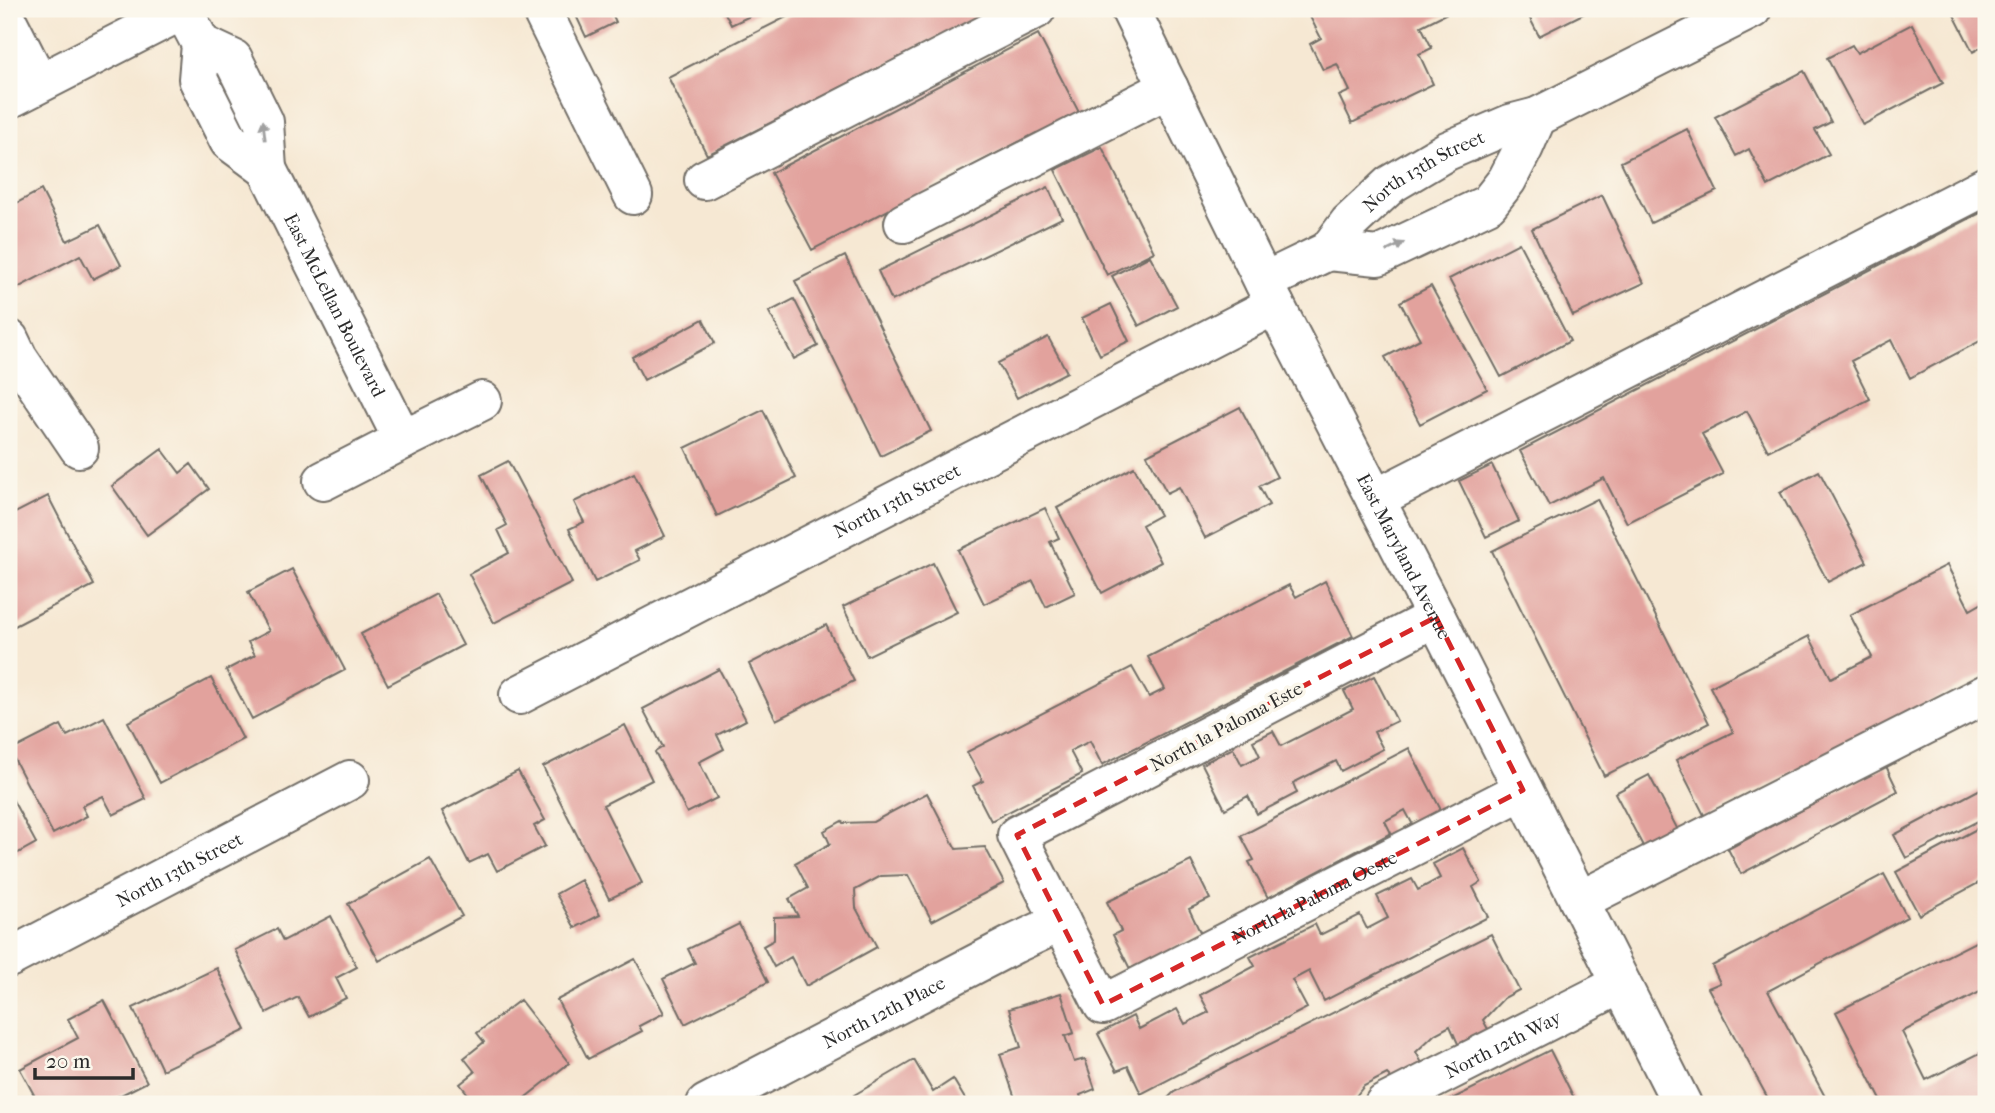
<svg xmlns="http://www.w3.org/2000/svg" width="1995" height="1113" font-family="'IM FELL French Canon',serif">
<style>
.building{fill:#e2a29d}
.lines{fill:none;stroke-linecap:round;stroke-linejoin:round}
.minor-casing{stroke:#726d66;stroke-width:42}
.minor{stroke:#fff;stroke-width:38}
.oneway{fill:#a0a0a0}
.marked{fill:none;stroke:#d62828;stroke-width:5;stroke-dasharray:14 9;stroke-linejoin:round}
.labels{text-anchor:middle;stroke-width:7;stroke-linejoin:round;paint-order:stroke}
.street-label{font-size:19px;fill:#2b2b2b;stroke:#fbf7ec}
</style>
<rect width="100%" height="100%" fill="#fbf7ec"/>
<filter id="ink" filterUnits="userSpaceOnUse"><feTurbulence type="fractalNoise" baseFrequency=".0143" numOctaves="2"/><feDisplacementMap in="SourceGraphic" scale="14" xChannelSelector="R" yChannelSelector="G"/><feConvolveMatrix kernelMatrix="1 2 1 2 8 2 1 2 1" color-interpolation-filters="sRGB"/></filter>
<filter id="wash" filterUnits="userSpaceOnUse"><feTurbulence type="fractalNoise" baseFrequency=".00686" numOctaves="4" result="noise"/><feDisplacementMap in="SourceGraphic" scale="28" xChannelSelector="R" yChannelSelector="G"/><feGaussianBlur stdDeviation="1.57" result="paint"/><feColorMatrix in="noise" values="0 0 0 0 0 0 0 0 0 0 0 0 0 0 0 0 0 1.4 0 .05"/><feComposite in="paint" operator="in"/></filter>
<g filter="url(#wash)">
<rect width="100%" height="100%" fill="#f6e8d3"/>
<g id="blocks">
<path class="building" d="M 573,9 L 610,9 L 616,22 L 586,37 Z
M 723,9 L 765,9 L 731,25 Z
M 802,9 L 995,9 L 707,155 L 668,77 Z
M 1311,9 L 1355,9 L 1356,11 L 1360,9 L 1455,9 L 1421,26 L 1432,48 L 1419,54 L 1433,84 L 1352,123 L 1339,96 L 1350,91 L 1337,64 L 1323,70 L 1310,44 L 1321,38 L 1307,11 Z
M 1525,9 L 1593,9 L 1539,36 Z
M 1951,9 L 1986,9 L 1986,45 L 1973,52 Z
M 1912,24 L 1943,83 L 1863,125 L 1827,58 L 1852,45 L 1857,53 Z
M 1038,34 L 1083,120 L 1041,142 L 1036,133 L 812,250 L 771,173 Z
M 1804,71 L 1831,122 L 1815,130 L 1829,154 L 1768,186 L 1749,149 L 1736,156 L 1715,117 Z
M 1687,129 L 1717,191 L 1651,223 L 1621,162 Z
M 1102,147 L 1154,252 L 1107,275 L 1055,170 Z
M 1048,187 L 1062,218 L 892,301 L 878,271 Z
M 41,190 L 67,241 L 100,225 L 121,265 L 93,279 L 80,255 L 12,291 L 9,285 L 9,207 Z
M 1602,195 L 1644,283 L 1573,316 L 1532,229 Z
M 1986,210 L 1986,282 L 1984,283 L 1986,288 L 1986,338 L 1910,378 L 1891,340 L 1851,361 L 1870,399 L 1768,451 L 1747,411 L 1702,434 L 1723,474 L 1627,523 L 1604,478 L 1549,506 L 1520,451 Z
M 1519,243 L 1570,341 L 1501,377 L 1449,279 Z
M 845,256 L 931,431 L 881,456 L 795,281 Z
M 1150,256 L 1177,306 L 1139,326 L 1112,276 Z
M 1431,286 L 1487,389 L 1420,424 L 1385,357 L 1420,339 L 1400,302 Z
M 794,299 L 818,346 L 794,359 L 769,312 Z
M 1111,304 L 1129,341 L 1100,355 L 1082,318 Z
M 703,319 L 715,343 L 644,380 L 632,357 Z
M 1048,337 L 1067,372 L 1017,398 L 998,363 Z
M 1240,407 L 1277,477 L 1259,486 L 1269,505 L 1205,538 L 1179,487 L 1167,493 L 1147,455 Z
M 763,410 L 796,478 L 717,516 L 685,448 Z
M 162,449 L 180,473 L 191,464 L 209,489 L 147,535 L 112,486 Z
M 508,461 L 572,583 L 494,623 L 469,574 L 509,553 L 498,530 L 507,525 L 481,475 Z
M 1492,465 L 1519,521 L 1486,537 L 1459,481 Z
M 1134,467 L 1160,515 L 1142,525 L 1161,562 L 1102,593 L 1057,508 Z
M 1819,471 L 1867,562 L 1828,582 L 1780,492 Z
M 634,473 L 665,536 L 635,551 L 640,560 L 595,582 L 569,529 L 584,522 L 574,502 Z
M 48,496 L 94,585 L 9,629 L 9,516 Z
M 1597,499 L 1709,723 L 1604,776 L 1492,551 Z
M 1045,508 L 1059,538 L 1050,542 L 1075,593 L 1046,607 L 1033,581 L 984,604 L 958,550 Z
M 933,563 L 957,612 L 867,656 L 843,607 Z
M 1947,565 L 1970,610 L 1986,601 L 1986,673 L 1705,817 L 1676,760 L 1733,732 L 1710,687 L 1809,636 L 1831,678 L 1872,657 L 1850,615 Z
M 292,569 L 345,670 L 252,719 L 226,670 L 255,655 L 248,642 L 269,631 L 248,592 Z
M 1325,581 L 1353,636 L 1102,765 L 1090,741 L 1070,751 L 1082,774 L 991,821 L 973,786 L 983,781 L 967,752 L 1132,667 L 1149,697 L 1165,689 L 1148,657 L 1289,585 L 1296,597 Z
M 436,594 L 463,645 L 388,685 L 361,634 Z
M 826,625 L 854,681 L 776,720 L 749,664 Z
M 719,669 L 746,720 L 717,735 L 724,749 L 699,762 L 717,798 L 687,813 L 655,752 L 663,747 L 643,709 Z
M 1374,676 L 1397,721 L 1374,732 L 1383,749 L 1341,771 L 1336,761 L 1293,783 L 1297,793 L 1257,814 L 1248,796 L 1225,809 L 1202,764 L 1233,748 L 1242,765 L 1260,756 L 1253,741 L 1273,731 L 1281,746 L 1324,724 L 1353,709 L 1344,691 Z
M 211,678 L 243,739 L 160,783 L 128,722 Z
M 104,717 L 146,799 L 113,815 L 103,796 L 82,806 L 87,816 L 53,834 L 10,751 L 61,725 L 67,736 Z
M 625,725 L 652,780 L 603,805 L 642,883 L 609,899 L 543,767 Z
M 1409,748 L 1441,810 L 1413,825 L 1405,810 L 1385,821 L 1391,833 L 1268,898 L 1249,862 L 1254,860 L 1241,836 Z
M 1886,766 L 1898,791 L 1741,874 L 1728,849 Z
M 518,771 L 545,820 L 534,826 L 545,846 L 497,871 L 488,854 L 469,863 L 442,811 Z
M 1649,775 L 1678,830 L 1644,848 L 1615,793 Z
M 1986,786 L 1986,817 L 1906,858 L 1894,835 Z
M 9,793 L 36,843 L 9,858 Z
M 927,793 L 956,849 L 985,847 L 1004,883 L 932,921 L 908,875 L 881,876 L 855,890 L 856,908 L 877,947 L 806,986 L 791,957 L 774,967 L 763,946 L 774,940 L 774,917 L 798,916 L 789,899 L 808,888 L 795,863 L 830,844 L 824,831 L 842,821 L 843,823 L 873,822 Z
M 1986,824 L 1986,879 L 1919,915 L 1896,872 Z
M 1463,848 L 1481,882 L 1473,887 L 1488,917 L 1324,1001 L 1309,971 L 1292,980 L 1307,1008 L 1141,1094 L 1128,1066 L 1117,1071 L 1098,1034 L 1133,1016 L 1139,1029 L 1177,1009 L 1185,1024 L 1209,1012 L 1200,995 L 1255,966 L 1250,957 L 1315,924 L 1320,935 L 1360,915 L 1367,929 L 1388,918 L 1377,896 L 1412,879 L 1418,890 L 1440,878 L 1433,864 Z
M 430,859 L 462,916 L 379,961 L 348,904 Z
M 1191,861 L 1210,899 L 1189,909 L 1201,934 L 1130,969 L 1113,935 L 1121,931 L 1107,902 Z
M 1884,874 L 1907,917 L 1768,991 L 1829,1104 L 1771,1104 L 1708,988 L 1720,983 L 1712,966 Z
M 581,880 L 600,915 L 575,928 L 556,894 Z
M 331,916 L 357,967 L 336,978 L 346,998 L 309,1017 L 298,997 L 266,1013 L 235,950 L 277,929 L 283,941 Z
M 739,924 L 768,982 L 685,1024 L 663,979 L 695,963 L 688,949 Z
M 1491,934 L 1519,990 L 1504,998 L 1483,1020 L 1489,1031 L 1459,1046 L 1450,1026 L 1435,1034 L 1416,1052 L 1423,1065 L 1393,1080 L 1387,1074 L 1364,1086 L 1352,1101 L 1345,1104 L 1168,1104 L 1166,1100 L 1174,1092 Z
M 1979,940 L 1986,954 L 1986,989 L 1902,1032 L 1926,1080 L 1986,1050 L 1986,1104 L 1883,1104 L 1836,1012 Z
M 635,959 L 664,1013 L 639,1026 L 642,1031 L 588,1059 L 557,1000 Z
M 217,968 L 246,1030 L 162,1070 L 133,1008 Z
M 1061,993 L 1074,1033 L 1065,1036 L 1074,1062 L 1085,1059 L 1095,1089 L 1080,1095 L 1083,1104 L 1017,1104 L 1000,1054 L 1021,1047 L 1009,1009 Z
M 104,1000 L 147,1082 L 113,1099 L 116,1104 L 39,1104 L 20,1069 L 78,1038 L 68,1019 Z
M 520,1000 L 569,1063 L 517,1104 L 476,1104 L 460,1084 L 475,1072 L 464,1058 L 484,1042 L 477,1033 Z
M 1550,1050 L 1577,1104 L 1442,1104 Z
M 914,1060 L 933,1092 L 953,1079 L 968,1104 L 859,1104 L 854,1095 Z"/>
</g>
</g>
<g filter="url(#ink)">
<use href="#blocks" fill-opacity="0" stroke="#726d66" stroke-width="2"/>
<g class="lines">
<defs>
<g id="minor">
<path d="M 541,9 L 633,195"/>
<path id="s1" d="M 1130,9 L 1275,305 L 1436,617 L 1682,1104"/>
<path d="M 183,10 L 201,44 L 198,79 L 229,141 L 267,169 L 264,122 L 233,59 L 201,44"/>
<path d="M 9,24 L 39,83"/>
<path d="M 9,99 L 185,9"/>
<path id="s2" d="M 267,169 L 403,440 L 323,481"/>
<path d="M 704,180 L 1036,9"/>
<path d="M 904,223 L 1169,88"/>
<path d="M 1328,251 L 1378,256 L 1488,204 L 1507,180 L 1524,147 L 1537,117"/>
<path id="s3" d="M 1264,282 L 1328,251 L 1349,223 L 1391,184 L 1447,151 L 1510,124 L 1537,117 L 1752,9"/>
<path d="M 9,339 L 18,358 L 79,448"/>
<path d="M 403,440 L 482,401"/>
<path d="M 1375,499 L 1986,186"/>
<path id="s4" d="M 1436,617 L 1017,835 L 1103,1005 L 1523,790"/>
<path id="s5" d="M 519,695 L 1275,305"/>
<path d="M 1579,901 L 1986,694"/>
<path id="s6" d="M 9,958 L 350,780"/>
<path id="s7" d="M 706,1104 L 1014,944 L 1061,922"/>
<path id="s8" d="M 1384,1104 L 1621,984"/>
</g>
</defs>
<use href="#minor" class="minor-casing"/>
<use href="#minor" class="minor"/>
</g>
<defs><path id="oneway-solid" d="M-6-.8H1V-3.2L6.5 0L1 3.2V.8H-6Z" transform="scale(1.75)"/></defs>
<g class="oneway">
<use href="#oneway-solid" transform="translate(264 130) rotate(-97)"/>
<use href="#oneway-solid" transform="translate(1395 247) rotate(-26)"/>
</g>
</g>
<path class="marked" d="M 1436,617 L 1523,790 L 1103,1005 L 1017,835 Z"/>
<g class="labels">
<g class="street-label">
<text dy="7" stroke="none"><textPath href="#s3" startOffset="198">North 13th Street</textPath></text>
<text dy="7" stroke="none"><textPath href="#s2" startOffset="152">East McLellan Boulevard</textPath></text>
<text dy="7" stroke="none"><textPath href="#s5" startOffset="425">North 13th Street</textPath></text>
<text dy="7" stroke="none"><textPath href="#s1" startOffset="612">East Maryland Avenue</textPath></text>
<text transform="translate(1226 726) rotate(-28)" y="7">North la Paloma Este</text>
<text dy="7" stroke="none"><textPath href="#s6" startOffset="192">North 13th Street</textPath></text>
<text dy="7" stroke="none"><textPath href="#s4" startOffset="900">North la Paloma Oeste</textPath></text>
<text dy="7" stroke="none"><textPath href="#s7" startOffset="200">North 12th Place</textPath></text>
<text dy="7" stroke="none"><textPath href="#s8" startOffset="133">North 12th Way</textPath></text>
</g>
</g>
<rect width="1995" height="1113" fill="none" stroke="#fbf7ec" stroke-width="35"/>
<path d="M35 1068v10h98v-10" fill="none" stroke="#2b2b2b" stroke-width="3.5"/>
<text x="46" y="1068" font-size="21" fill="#2b2b2b" stroke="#fbf7ec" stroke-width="5" paint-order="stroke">20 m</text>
</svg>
